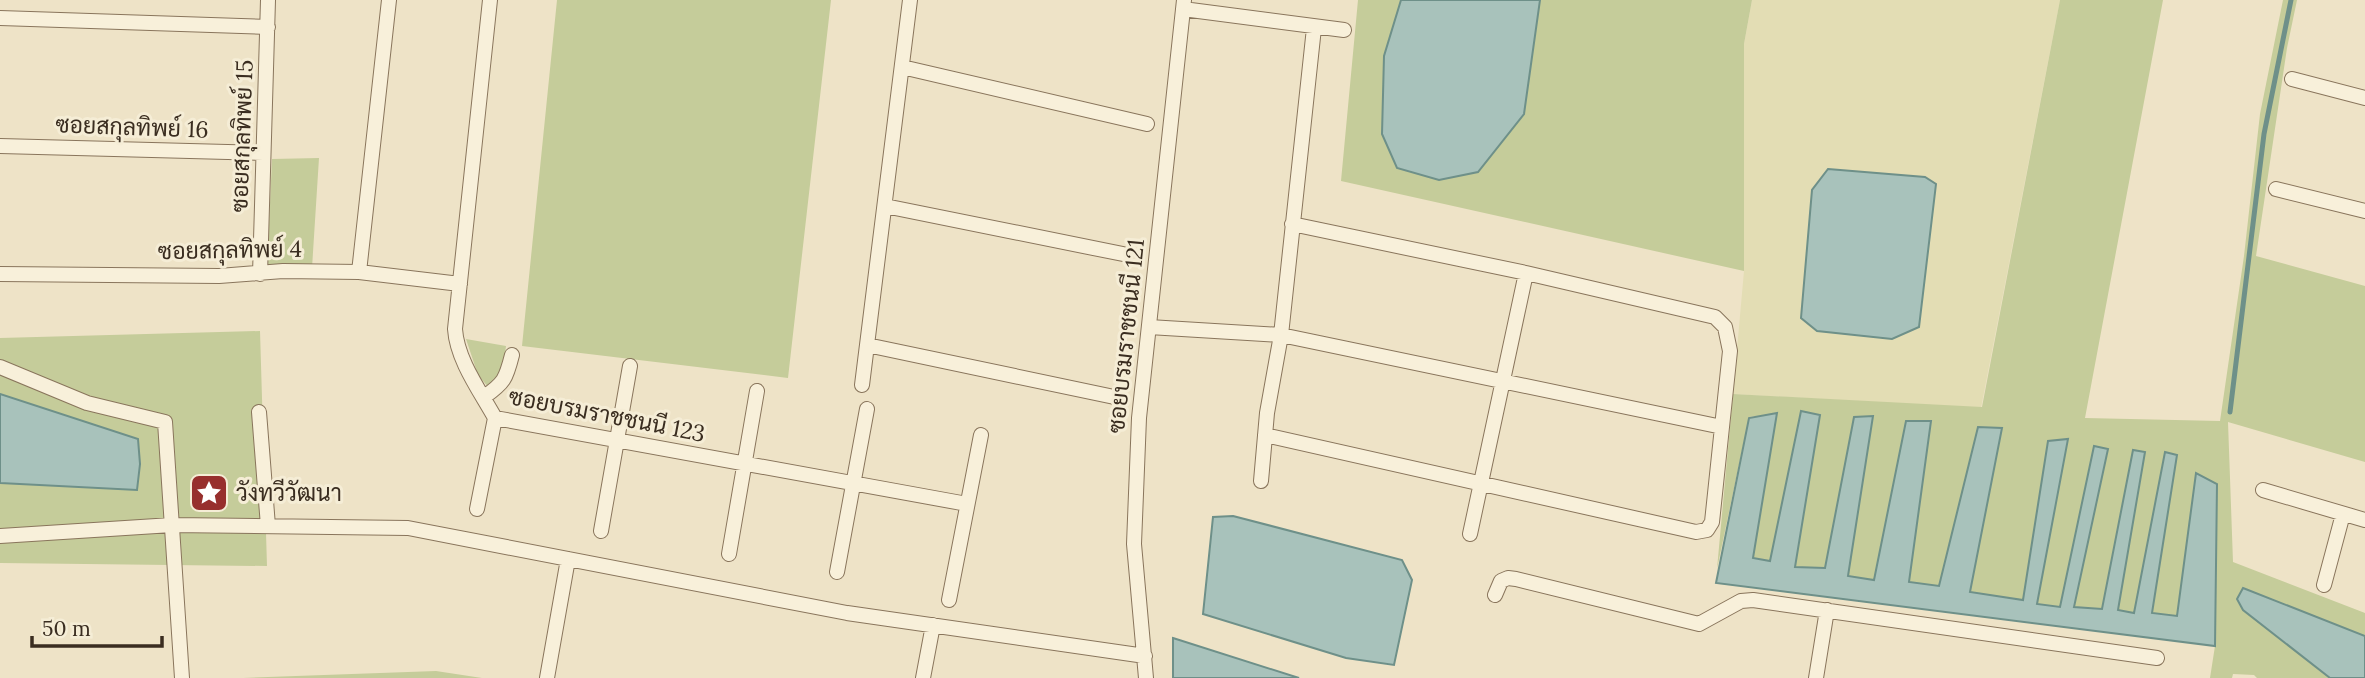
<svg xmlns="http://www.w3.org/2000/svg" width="2365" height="678" font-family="Lora,Sarabun,serif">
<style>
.farmland{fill:#e3ddb4}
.green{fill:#c5cc9a}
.water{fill:#a8c2bb;stroke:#6e9089;stroke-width:2}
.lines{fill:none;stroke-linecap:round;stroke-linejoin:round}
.stream{stroke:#6e9089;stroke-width:5}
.minor-casing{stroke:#89755c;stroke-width:16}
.minor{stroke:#f8f0da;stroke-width:14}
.labels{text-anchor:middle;stroke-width:6;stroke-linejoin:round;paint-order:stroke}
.street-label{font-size:23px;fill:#3a2d20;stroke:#f5edd6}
.poi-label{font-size:23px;fill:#3a2d20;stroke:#f5edd6;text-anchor:start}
</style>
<rect width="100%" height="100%" fill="#eee3c7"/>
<path class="farmland" d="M 1752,0 L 2060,0 L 1981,408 L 1733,394 L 1744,271 L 1744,44 Z"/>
<path class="green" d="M 557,0 L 831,0 L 788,378 L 522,346 Z
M 1358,0 L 1752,0 L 1744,44 L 1744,271 L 1341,181 Z
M 2060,0 L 2163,0 L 2085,418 L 2220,421 L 2244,256 L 2260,114 L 2283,0 L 2297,0 L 2287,48 L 2256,256 L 2365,286 L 2365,462 L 2228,422 L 2233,562 L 2365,613 L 2365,636 L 2242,588 L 2243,610 L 2330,678 L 2257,678 L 2254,675 L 2233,674 L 2232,678 L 2210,678 L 2215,646 L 2217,484 L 2196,474 L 2177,617 L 2152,614 L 2177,456 L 2165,452 L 2134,613 L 2117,611 L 2145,453 L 2133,451 L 2102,609 L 2074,607 L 2108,449 L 2094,447 L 2060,607 L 2036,604 L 2067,439 L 2048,441 L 2023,600 L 1970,592 L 2002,428 L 1978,427 L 1939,586 L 1909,583 L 1931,421 L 1906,421 L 1874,580 L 1848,576 L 1873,417 L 1854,417 L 1825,569 L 1794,567 L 1820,415 L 1801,412 L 1770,561 L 1753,559 L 1777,414 L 1749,417 L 1717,569 L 1733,394 L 1982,407 Z
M 319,158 L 312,268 L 267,269 L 272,159 Z
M 260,331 L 267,566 L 0,563 L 0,338 Z
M 466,339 L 506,346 L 502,378 L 489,388 L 478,375 Z
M 436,671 L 482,678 L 243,678 Z"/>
<path class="water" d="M 1401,0 L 1540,0 L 1524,114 L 1478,172 L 1439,180 L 1397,168 L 1382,134 L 1384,56 Z
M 1828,169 L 1925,177 L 1936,184 L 1919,327 L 1892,339 L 1817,331 L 1801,318 L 1812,190 Z
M 0,394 L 138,439 L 140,464 L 137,490 L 0,483 Z
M 1801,411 L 1820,415 L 1795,567 L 1825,568 L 1854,417 L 1873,416 L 1848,576 L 1874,580 L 1906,421 L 1931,421 L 1909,582 L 1939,586 L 1978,427 L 2002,428 L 1970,592 L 2023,600 L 2048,441 L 2068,439 L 2037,604 L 2060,607 L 2094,446 L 2108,449 L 2074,607 L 2102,609 L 2133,450 L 2145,452 L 2118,610 L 2134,613 L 2165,452 L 2177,455 L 2152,613 L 2177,616 L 2196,473 L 2217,484 L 2215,646 L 1716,583 L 1749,418 L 1777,413 L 1753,558 L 1770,561 Z
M 1233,516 L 1402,560 L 1412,580 L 1394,665 L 1346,658 L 1203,614 L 1213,517 Z
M 2243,588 L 2365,636 L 2365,678 L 2330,678 L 2243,610 L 2237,599 Z
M 1173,638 L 1299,678 L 1173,678 Z"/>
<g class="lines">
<path class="stream" d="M 2230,412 L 2264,134 L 2291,0"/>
<defs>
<path id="minor" d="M 490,0 L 455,329 C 457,360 480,391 495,418 L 967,504
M 1183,9 L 1344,30
M 0,18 L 268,27
M 902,67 L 1147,124
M 2292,79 L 2365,98
M 0,146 L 263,153
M 2276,189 L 2365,211
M 885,206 L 1123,254
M 359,272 L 389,0
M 0,274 L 219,276 L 283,271 L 359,272 L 460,284
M 260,274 L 268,0
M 1149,327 L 1281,335 L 1722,427
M 867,345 L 1119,398
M 0,367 L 87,403 L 165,422 L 182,678
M 862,385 L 910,0
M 484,397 C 504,383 506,379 512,355
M 259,412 L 268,526
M 1265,435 L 1696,532 L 1707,530 L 1712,522 L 1730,351 L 1725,327 L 1715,317 L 1526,273 L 1292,224
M 1261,481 L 1267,413 L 1281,335 L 1314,28
M 2263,490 L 2365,520
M 477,509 L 495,418
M 601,531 L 630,366
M 1470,534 L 1526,273
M 0,536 L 172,525 L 408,528 L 847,613 L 1145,656
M 729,554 L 757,391
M 837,572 L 867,409
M 2324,585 L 2343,514
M 1495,595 L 1501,581 L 1508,578 L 1516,579 L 1699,624 L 1741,601 L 1753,600 L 2157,658
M 949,600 L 981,435
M 547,678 L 568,559
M 923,678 L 933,625
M 1146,678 L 1134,544 L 1139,418 L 1184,0
M 1816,678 L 1827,610"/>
</defs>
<use href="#minor" class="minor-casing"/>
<use href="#minor" class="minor"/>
</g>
<defs>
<symbol id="sight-square" viewBox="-11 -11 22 22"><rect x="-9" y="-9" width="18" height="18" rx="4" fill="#972f2d" stroke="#f5edd6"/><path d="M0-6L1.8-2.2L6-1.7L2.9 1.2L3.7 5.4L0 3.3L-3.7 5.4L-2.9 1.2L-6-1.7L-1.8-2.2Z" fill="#fff"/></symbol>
</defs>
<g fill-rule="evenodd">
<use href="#sight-square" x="187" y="471" width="44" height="44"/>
</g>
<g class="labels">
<g class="street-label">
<text transform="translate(132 127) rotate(2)" y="8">ซอยสกุลทิพย์ 16</text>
<text transform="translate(242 136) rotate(-88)" y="8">ซอยสกุลทิพย์ 15</text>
<text transform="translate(230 250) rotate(-1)" y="8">ซอยสกุลทิพย์ 4</text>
<text transform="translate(1126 336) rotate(-84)" y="8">ซอยบรมราชชนนี 121</text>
<text transform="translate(607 415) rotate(11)" y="8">ซอยบรมราชชนนี 123</text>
</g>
<g class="poi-label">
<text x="236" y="501">วังทวีวัฒนา</text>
</g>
</g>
<path d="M32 636v10h130v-10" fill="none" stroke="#3a2d20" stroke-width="3.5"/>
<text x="42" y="636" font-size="21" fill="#3a2d20" stroke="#f5edd6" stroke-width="5" paint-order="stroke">50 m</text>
</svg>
